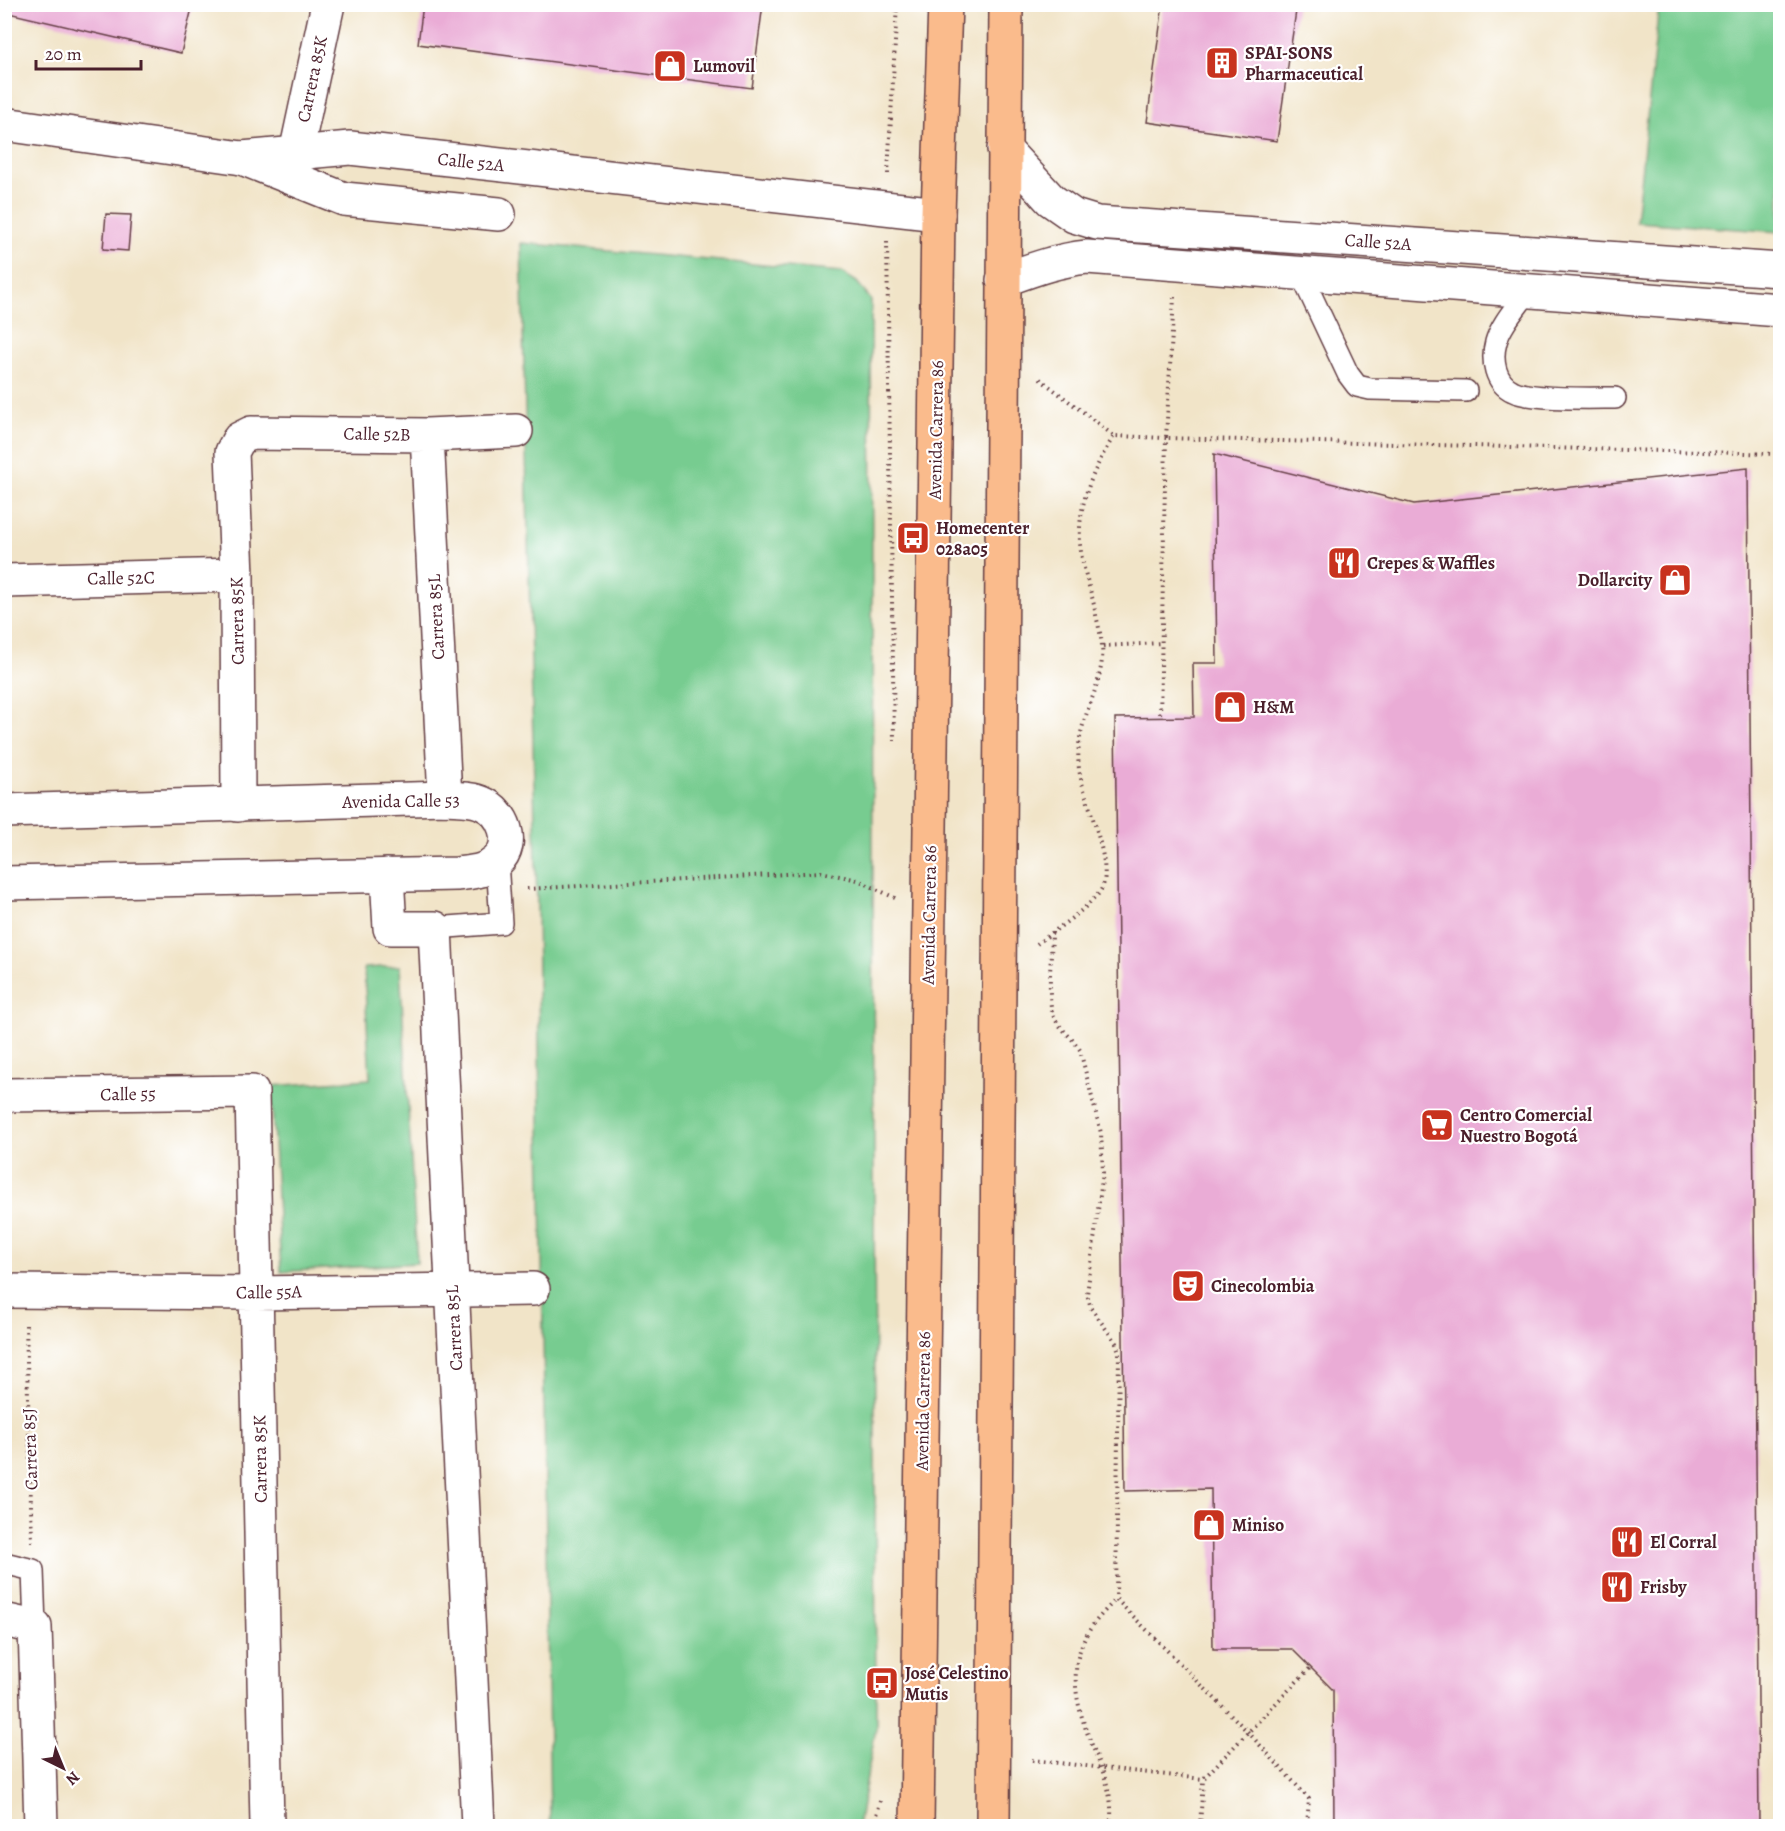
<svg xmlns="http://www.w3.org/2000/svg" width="1785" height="1831" font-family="Alegreya,serif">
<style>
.green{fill:#77cc90;stroke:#60765e;stroke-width:1.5}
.building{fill:#eaacd6}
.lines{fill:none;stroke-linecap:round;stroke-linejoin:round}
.service-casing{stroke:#633d43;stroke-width:24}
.minor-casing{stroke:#633d43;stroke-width:36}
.tertiary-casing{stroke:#633d43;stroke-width:36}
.primary-casing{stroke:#633d43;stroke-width:36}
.path{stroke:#633d43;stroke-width:4;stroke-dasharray:1.5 4.5;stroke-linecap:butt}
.service{stroke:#fff;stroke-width:21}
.minor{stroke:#fff;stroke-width:33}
.tertiary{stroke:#fff;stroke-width:33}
.primary{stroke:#fabb8c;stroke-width:33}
.labels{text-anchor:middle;stroke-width:4.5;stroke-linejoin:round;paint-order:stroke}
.poi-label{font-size:18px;font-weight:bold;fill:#4a1f2b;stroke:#fff;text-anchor:start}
.street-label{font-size:18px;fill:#4a1f2b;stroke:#fff}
</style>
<rect width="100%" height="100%" fill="#fff"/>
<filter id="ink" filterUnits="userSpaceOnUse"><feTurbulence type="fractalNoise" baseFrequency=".0167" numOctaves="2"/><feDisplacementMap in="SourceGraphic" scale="12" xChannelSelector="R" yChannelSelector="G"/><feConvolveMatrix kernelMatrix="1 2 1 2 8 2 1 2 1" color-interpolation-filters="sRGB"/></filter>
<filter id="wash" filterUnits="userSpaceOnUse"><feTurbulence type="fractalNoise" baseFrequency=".008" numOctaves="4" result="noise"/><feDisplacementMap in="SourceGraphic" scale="24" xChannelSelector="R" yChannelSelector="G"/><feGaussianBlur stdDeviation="1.35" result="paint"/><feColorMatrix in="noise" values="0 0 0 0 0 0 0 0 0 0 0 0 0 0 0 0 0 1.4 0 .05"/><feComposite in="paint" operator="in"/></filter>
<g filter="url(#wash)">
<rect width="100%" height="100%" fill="#f1e4c8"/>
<path class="green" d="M 1659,5 L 1780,5 L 1780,232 L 1636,222 Z
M 521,243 L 841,272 L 857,282 L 871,300 L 876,1728 L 858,1826 L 550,1826 L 537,909 Z
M 400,966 L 417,1263 L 281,1272 L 271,1086 L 370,1079 L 364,968 Z"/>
<g id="blocks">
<path class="building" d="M 4,4 L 193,4 L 181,53 L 4,12 Z
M 423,4 L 763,4 L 752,88 L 418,44 Z
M 1163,4 L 1297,4 L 1277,141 L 1147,122 Z
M 106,214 L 131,215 L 128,251 L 103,249 Z
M 1214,454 L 1414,504 L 1748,468 L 1759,1826 L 1334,1826 L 1333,1690 L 1292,1649 L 1213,1649 L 1211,1489 L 1125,1491 L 1115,718 L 1194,717 L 1193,663 L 1217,663 Z"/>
</g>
</g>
<g filter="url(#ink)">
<use href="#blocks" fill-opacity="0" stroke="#633d43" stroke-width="1.5"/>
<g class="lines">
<defs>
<path id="service" d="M 1301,274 L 1348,374 L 1357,386 L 1370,389 L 1466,391
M 1528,291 C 1517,307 1501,324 1496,342 C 1491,360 1495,383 1513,391 C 1530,400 1593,398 1615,398
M 435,928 L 501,923 L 497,861
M 4,1563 L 33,1570 L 35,1627"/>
<path id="minor" d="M 1004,149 L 1051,200 L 1074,216 L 1097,223 L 1780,270
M 296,153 L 328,4
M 242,158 L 344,199 L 499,214
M 1003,280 C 1031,270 1057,260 1087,257 L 1780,310
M 427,435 L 445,798
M 4,581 L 237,575
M 238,805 L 237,575 L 232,452 L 239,439 L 251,433 L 427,435 L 516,431
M 387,875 L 390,928 L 435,928 L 478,1826
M 4,1095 L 252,1092 L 267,1826
M 4,1291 L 256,1293 L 533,1289
M 4,1620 L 35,1627 L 41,1826"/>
<path id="tertiary" d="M 4,124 L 242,158 L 350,148 L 938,214
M 4,811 L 445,798 C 456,799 472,798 482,803 C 504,812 516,843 497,861 C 486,872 470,872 457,874 L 4,883"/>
<path id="primary" d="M 917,1826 L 938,214 L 945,4
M 993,1826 L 1006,4"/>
</defs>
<use href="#service" class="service-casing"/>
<use href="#minor" class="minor-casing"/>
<use href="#tertiary" class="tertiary-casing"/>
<use href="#primary" class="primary-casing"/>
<path class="path" d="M 888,174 L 897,4
M 887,242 L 894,741
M 1174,297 L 1166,438 L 1780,454
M 1040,379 L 1114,436 L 1166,438 L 1160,718
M 1103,646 L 1162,643
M 527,889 L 821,872 L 858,880 L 895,898
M 1052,932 C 1052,951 1046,1002 1054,1017 C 1060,1029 1073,1038 1080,1050 L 1101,1133 L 1103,1172 L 1087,1294 L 1091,1308 L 1116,1343 L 1119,1352 L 1116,1599 L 1248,1732 L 1309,1799 L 1307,1826
M 1037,944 C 1052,932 1095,904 1102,888 C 1114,864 1083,797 1079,769 C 1074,723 1098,700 1102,659 C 1104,641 1097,623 1094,605 C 1090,588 1083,569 1081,552 C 1075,509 1092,471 1114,436
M 26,1325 L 32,1542
M 1032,1760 L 1203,1779 L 1310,1668
M 875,1826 L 880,1801
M 1110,1826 C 1114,1802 1107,1782 1098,1759 C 1080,1718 1063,1673 1089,1631 C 1096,1619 1107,1609 1116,1599
M 1200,1826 L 1203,1779"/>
<use href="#service" class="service"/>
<use href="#minor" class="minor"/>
<use href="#tertiary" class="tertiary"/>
<use href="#primary" class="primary"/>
</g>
</g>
<defs>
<symbol id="building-square" viewBox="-11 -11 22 22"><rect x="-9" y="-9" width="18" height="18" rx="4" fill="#c8321e" stroke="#fff"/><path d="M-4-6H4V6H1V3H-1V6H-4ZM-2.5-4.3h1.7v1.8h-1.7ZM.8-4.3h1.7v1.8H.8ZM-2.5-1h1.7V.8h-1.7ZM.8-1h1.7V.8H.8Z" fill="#fff"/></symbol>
<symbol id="shop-square" viewBox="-11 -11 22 22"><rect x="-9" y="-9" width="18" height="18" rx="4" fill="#c8321e" stroke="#fff"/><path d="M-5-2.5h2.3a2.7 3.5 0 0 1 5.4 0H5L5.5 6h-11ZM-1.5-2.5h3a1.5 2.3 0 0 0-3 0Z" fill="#fff"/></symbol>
<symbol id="bus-square" viewBox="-11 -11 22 22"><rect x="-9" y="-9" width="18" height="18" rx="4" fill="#c8321e" stroke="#fff"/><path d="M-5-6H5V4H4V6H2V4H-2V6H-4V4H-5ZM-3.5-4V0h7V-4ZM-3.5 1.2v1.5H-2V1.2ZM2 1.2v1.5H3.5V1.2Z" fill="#fff"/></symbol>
<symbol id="restaurant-square" viewBox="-11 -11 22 22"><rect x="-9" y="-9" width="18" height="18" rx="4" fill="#c8321e" stroke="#fff"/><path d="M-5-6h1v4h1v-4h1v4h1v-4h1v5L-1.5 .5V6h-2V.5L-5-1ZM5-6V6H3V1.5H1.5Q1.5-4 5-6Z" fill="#fff"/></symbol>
<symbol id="supermarket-square" viewBox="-11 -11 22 22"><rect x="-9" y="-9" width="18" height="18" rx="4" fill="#c8321e" stroke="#fff"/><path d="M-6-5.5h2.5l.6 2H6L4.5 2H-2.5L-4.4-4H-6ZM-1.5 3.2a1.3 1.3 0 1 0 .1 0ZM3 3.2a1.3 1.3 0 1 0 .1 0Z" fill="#fff"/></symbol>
<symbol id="theatre-square" viewBox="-11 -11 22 22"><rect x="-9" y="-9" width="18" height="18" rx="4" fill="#c8321e" stroke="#fff"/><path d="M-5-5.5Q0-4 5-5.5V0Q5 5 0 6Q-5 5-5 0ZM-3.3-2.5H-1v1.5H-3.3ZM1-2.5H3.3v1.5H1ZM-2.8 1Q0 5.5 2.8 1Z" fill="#fff"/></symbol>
</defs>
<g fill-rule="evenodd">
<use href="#building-square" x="1203" y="44" width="38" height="38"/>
<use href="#shop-square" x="651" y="47" width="38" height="38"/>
<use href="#bus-square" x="894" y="519" width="38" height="38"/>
<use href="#restaurant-square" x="1325" y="544" width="38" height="38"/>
<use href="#shop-square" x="1656" y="561" width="38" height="38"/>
<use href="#shop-square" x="1211" y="688" width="38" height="38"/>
<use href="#supermarket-square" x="1418" y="1106" width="38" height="38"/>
<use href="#theatre-square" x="1169" y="1267" width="38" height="38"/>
<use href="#shop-square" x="1190" y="1506" width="38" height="38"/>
<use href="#restaurant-square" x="1608" y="1523" width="38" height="38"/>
<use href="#restaurant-square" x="1598" y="1568" width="38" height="38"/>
<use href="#bus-square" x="863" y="1664" width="38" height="38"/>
</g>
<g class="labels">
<g class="poi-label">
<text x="1245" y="59">SPAI-SONS<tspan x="1245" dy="21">Pharmaceutical</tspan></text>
<text x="693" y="72">Lumovil</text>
<text x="936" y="534">Homecenter<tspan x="936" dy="21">028a05</tspan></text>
<text x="1367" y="569">Crepes &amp; Waffles</text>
<text x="1652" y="586" text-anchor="end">Dollarcity</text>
<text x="1253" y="713">H&amp;M</text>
<text x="1460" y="1121">Centro Comercial<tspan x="1460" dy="21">Nuestro Bogotá</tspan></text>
<text x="1211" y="1292">Cinecolombia</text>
<text x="1232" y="1531">Miniso</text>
<text x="1650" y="1548">El Corral</text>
<text x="1640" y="1593">Frisby</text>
<text x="905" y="1679">José Celestino<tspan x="905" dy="21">Mutis</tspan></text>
</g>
<g class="street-label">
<text transform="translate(312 79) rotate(-78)" y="6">Carrera 85K</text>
<text transform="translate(471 162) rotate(6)" y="6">Calle 52A</text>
<text transform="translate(1378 242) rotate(4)" y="6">Calle 52A</text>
<text transform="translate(936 430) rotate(-89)" y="6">Avenida Carrera 86</text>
<text transform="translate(377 434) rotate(1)" y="6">Calle 52B</text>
<text transform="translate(121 578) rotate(-1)" y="6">Calle 52C</text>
<text transform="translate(436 617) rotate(-93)" y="6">Carrera 85L</text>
<text transform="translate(237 621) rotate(-91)" y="6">Carrera 85K</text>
<text transform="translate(401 801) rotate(-1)" y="6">Avenida Calle 53</text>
<text transform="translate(929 915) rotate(-89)" y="6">Avenida Carrera 86</text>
<text transform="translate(128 1094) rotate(-1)" y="6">Calle 55</text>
<text transform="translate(269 1292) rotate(-1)" y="6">Calle 55A</text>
<text transform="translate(454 1328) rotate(-93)" y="6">Carrera 85L</text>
<text transform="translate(923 1401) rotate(-89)" y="6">Avenida Carrera 86</text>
<text transform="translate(30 1449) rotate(-92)" y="6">Carrera 85J</text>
<text transform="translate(260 1459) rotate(-91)" y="6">Carrera 85K</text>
</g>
</g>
<rect width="1785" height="1831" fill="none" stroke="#fff" stroke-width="24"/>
<g transform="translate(63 1768) rotate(137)" stroke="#ffffff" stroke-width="4.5" paint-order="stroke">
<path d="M0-4.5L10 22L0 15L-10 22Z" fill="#4a1f2b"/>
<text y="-9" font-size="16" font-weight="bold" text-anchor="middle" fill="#4a1f2b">N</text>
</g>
<path d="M36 60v9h105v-9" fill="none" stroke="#4a1f2b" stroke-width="3"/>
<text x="45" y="60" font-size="18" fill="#4a1f2b" stroke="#ffffff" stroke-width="4.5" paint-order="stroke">20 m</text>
</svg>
